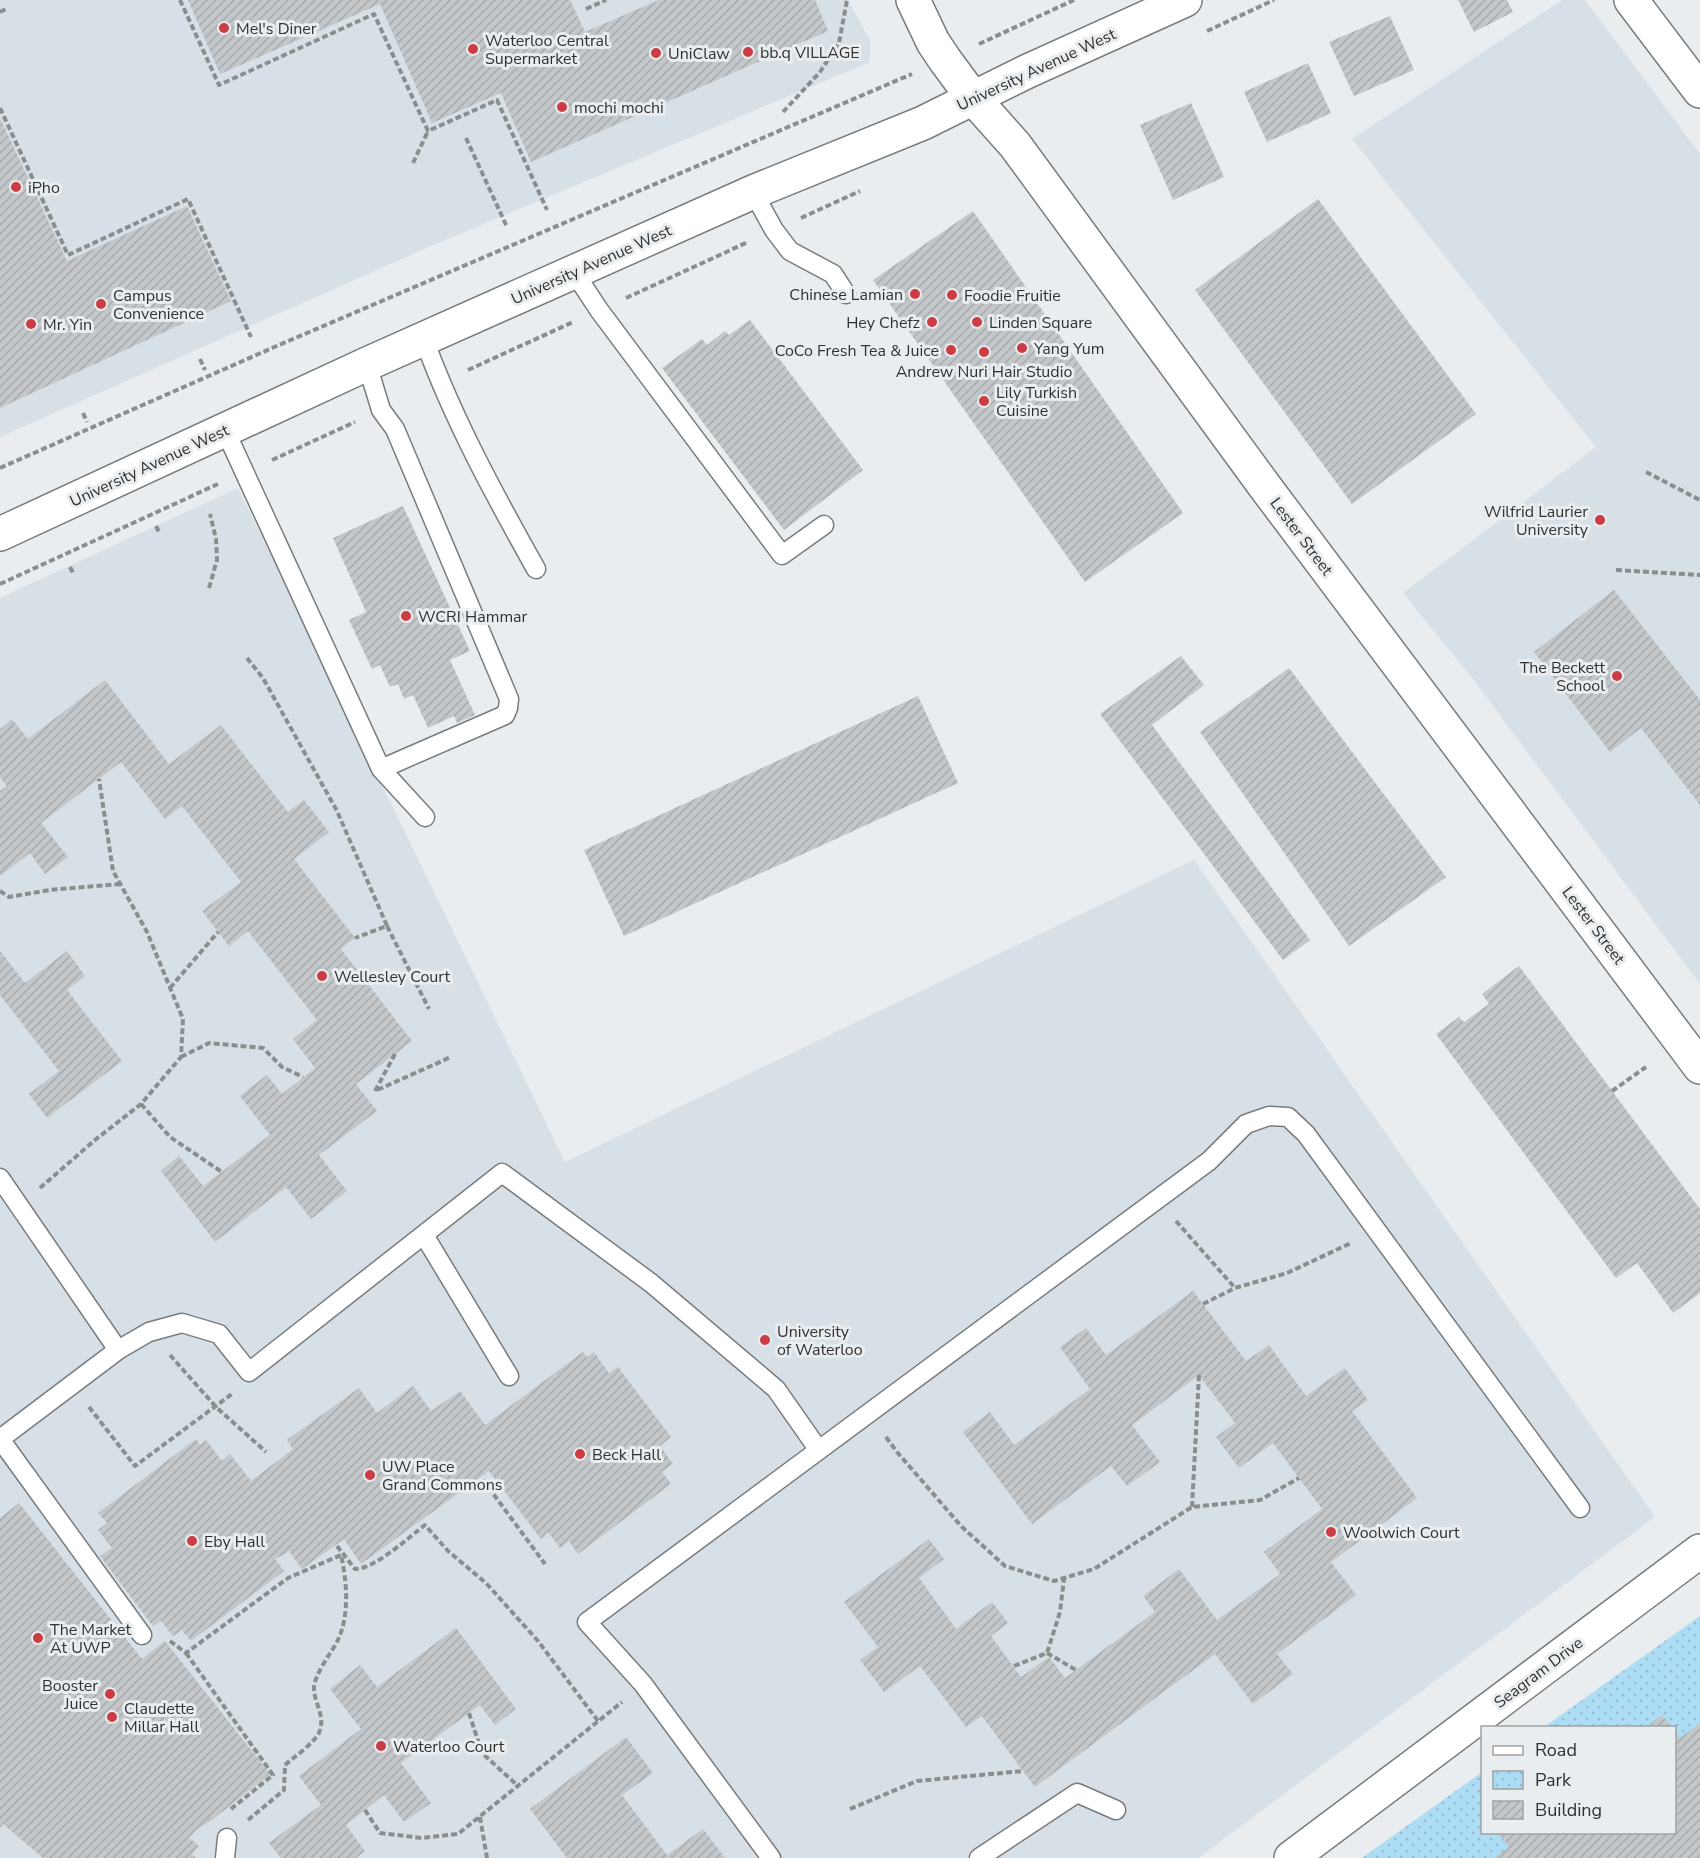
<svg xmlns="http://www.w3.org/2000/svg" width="1700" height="1858" font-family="'Nunito Sans',sans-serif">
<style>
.built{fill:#d6e0e6}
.park{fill:url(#park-dots)}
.building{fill:url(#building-hatch)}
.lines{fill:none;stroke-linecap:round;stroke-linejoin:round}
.lane-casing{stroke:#797c7d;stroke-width:21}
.street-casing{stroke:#797c7d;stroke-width:36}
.secondary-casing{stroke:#797c7d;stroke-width:36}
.path{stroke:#8b8e8f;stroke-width:4;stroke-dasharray:6 3;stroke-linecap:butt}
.lane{stroke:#fff;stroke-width:18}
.street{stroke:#fff;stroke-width:33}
.secondary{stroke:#fff;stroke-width:33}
.poi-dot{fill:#cc3c45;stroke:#e9edef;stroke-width:2}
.labels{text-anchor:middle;stroke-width:6;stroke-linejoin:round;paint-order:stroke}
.poi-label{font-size:16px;fill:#303132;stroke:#e9edef;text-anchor:start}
.street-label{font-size:16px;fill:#303132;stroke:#e9edef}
</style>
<defs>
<pattern id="park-dots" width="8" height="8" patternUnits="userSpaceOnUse" patternTransform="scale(1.5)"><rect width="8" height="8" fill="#addcf5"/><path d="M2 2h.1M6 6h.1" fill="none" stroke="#95bdd2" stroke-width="1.8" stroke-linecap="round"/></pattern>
<pattern id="building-hatch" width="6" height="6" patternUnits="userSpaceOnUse" patternTransform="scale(1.5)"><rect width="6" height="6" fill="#c3c7c9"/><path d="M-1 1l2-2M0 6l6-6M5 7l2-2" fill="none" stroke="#a8abad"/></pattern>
</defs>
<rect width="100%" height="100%" fill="#e9edef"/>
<path class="built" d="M 0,0 L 848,0 L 870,40 L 870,62 L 431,246 L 0,437 Z
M 1562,0 L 1585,0 L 1700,154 L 1700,984 L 1473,679 L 1403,593 L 1596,447 L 1352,139 Z
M 238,488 L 565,1162 L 1194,860 L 1655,1517 L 1198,1858 L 0,1858 L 0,598 Z"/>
<path class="park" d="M 1700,1616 L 1700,1858 L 1362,1858 L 1482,1772 L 1482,1832 L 1674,1832 L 1674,1728 L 1544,1727 Z"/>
<path class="building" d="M 188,0 L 570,0 L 585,32 L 659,0 L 815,0 L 828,31 L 531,162 L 501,93 L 432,123 L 380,4 L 220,74 Z
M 1458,0 L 1507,0 L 1513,12 L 1474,32 Z
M 1390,16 L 1414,70 L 1354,96 L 1329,42 Z
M 1308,63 L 1331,113 L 1267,142 L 1244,92 Z
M 1191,103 L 1224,177 L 1173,200 L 1140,125 Z
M 0,118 L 67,261 L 187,206 L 231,301 L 0,408 Z
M 1318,199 L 1476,414 L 1352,504 L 1195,290 Z
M 973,211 L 1183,513 L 1085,582 L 873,280 Z
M 750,320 L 863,470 L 784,530 L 662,368 L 702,339 L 707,345 L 725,331 L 729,335 Z
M 403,506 L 470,651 L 450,660 L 475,715 L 457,723 L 454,716 L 428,728 L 413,695 L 404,699 L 398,684 L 390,687 L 380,665 L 372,669 L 349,620 L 366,612 L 333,538 Z
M 1614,590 L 1700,700 L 1700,805 L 1641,728 L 1610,752 L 1534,652 Z
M 1181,656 L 1204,685 L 1152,725 L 1310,940 L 1283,960 L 1100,714 Z
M 1289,668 L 1446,877 L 1349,946 L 1200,732 Z
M 105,680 L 169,764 L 221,725 L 288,812 L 304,800 L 329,832 L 294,859 L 355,938 L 341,949 L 412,1041 L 356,1084 L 377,1111 L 319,1155 L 347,1191 L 311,1219 L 286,1187 L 215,1242 L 161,1171 L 179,1156 L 203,1186 L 270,1135 L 240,1096 L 267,1075 L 282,1094 L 315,1068 L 293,1039 L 317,1020 L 248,931 L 229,946 L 202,911 L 241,882 L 182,806 L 165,819 L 121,762 L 41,823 L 68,857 L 45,874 L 30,853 L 0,876 L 0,791 L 7,786 L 0,777 L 0,729 L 12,719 L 28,739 Z
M 918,696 L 958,783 L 624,936 L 584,850 Z
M 0,951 L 25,983 L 67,951 L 85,976 L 67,990 L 122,1061 L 47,1118 L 29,1094 L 59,1071 L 0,995 Z
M 1519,966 L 1700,1209 L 1700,1293 L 1673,1313 L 1637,1263 L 1616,1278 L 1436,1034 L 1459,1017 L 1464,1022 L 1489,1004 L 1482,994 Z
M 1193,1291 L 1246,1361 L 1269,1345 L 1306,1396 L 1345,1368 L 1368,1400 L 1352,1411 L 1417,1498 L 1331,1562 L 1356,1595 L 1277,1654 L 1293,1674 L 1253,1704 L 1215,1654 L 1035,1787 L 982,1716 L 966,1727 L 920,1666 L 884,1692 L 860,1660 L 878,1647 L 844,1602 L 929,1539 L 944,1559 L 919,1578 L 956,1629 L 992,1602 L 1008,1623 L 991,1636 L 1021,1677 L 1049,1657 L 1065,1678 L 1155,1612 L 1143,1596 L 1179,1569 L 1217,1620 L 1280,1574 L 1264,1552 L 1322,1509 L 1273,1443 L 1239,1468 L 1216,1437 L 1235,1423 L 1199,1375 L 1132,1425 L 1160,1462 L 1127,1486 L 1111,1466 L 1032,1524 L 963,1432 L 990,1412 L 1014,1445 L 1090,1389 L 1060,1347 L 1086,1328 L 1106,1355 Z
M 583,1352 L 587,1357 L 594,1352 L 609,1373 L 618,1367 L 671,1437 L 660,1446 L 673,1464 L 662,1472 L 671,1484 L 578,1554 L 569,1541 L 560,1548 L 548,1532 L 541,1539 L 489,1471 L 361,1564 L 344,1539 L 302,1569 L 288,1550 L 287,1553 L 275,1559 L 284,1571 L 191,1641 L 182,1630 L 173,1636 L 161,1621 L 153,1626 L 100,1556 L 112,1548 L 98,1530 L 107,1523 L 98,1513 L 196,1439 L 200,1445 L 206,1440 L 222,1461 L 230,1454 L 251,1481 L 293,1449 L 287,1440 L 359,1388 L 377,1413 L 413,1386 L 431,1411 L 460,1391 L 485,1425 Z
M 19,1503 L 142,1659 L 165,1641 L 270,1774 L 212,1820 L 196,1830 L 189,1838 L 199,1846 L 192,1854 L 196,1858 L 43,1858 L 3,1824 L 0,1828 L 0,1518 Z
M 456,1628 L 516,1709 L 495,1725 L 480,1705 L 401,1763 L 431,1803 L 404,1822 L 384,1795 L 346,1825 L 365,1851 L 356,1858 L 281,1858 L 269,1843 L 321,1805 L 299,1776 L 361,1729 L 330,1689 L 360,1665 L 377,1687 Z
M 1662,1715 L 1672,1728 L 1645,1728 Z
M 1700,1723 L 1700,1858 L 1495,1858 L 1509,1847 L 1498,1832 L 1674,1832 L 1674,1731 L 1680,1738 Z
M 626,1737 L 653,1773 L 622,1795 L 667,1855 L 703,1829 L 725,1858 L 567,1858 L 530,1809 Z"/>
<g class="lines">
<defs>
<path id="lane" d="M 753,192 L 774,230 L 790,251 L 833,274 L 846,294
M 574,272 L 599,310 L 782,555 L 824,525
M 424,339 C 453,419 494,494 536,569
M 367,364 L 381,410 L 395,429 L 509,699 L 508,708 L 505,715 L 381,769
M 225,430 L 381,769 L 425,817
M 0,1178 L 118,1350 L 0,1439
M 424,1235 L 509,1376
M 118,1350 L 149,1332 L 182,1323 L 219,1334 L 249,1372 L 502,1173 L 651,1283 L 776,1389 L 818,1449
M 0,1439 L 142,1635
M 225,1858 L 227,1838
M 771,1858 L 643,1684 L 587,1622 L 1209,1161 L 1246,1124 L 1269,1116 L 1288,1117 L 1306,1134 L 1580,1508
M 979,1858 L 1077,1793 L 1116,1810"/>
<path id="street" d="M 913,0 L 933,42 L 945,60 L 973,98 L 1015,145 L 1266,488 L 1700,1067
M 1631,0 L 1700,91
M 1291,1858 L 1700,1551"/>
<path id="secondary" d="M 0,534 L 367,364 L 753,192 L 923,123 L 1028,71 L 1185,0"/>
</defs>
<use href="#lane" class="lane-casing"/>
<use href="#street" class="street-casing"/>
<use href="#secondary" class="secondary-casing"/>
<path class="path" d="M 180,0 L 219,85 L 374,14 L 428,131 L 497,100 L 547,210
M 586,9 L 606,0
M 0,12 L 8,8
M 1207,31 L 1274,0
M 979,44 L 1074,0
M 0,108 L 68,255 L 188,199 L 251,337
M 783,112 L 820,72 L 839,43 L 847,0
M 466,138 L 507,227
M 413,163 L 428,131
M 801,218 L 860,191
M 626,298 L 748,242
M 200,359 L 205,370
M 468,370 L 573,322
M 83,413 L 87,422
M 272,460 L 355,422
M 0,468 L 279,345 L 912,74
M 1646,472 L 1700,500
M 156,526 L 160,534
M 70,567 L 74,575
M 1616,570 L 1700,575
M 0,584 L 218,484
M 209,588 L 217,560 L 216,539 L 210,514
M 247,658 L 263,678 L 337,811 L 387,926 L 355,938
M 0,891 L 9,897 L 50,890 L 121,884
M 387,926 L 429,1009
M 170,988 L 218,932
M 395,1054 L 375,1091 L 451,1057
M 181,1057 L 209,1043 L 263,1048 L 282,1067 L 303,1077
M 1612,1091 L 1646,1067
M 141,1104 L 170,1137 L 222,1172
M 40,1188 L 95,1140 L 141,1104 L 181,1057 L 183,1019 L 147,932 L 113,871 L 99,779
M 1176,1221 L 1235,1288
M 1203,1304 L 1235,1288 L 1287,1273 L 1351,1243
M 170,1355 L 216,1407 L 266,1452
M 89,1407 L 135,1466 L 232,1394
M 886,1437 L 897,1452 L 961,1526 L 1005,1566 L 1054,1581 L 1094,1569 L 1192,1507 L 1260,1500 L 1299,1478
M 483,1480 L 545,1564
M 1192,1507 L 1199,1375
M 337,1546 L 355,1569 C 375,1569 409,1537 425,1525 L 448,1551 L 486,1583 L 538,1641 L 598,1721
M 170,1641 L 186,1653 L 288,1578 L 341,1555
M 186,1653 L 273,1775 L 231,1809
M 1047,1653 L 1076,1670
M 1014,1666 L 1047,1653 L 1060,1612 L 1064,1579
M 469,1713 L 482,1753 L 517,1785
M 850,1809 L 917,1781 L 1023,1771
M 365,1810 L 380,1833 L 422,1838 L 458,1834 L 622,1702
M 480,1817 L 487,1858
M 248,1820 L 284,1790 L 285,1765 C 293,1758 315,1742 319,1733 C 326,1715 314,1704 314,1688 C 314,1675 331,1653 337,1642 C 350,1616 347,1582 341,1555"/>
<use href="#lane" class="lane"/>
<use href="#street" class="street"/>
<use href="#secondary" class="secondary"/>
</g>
<g class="poi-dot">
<circle cx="224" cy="28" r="6"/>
<circle cx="473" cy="49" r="6"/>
<circle cx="748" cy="52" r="6"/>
<circle cx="656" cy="53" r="6"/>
<circle cx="562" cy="107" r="6"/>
<circle cx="16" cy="187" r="6"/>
<circle cx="915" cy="294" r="6"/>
<circle cx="952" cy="295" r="6"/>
<circle cx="101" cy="304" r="6"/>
<circle cx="932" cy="322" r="6"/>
<circle cx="977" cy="322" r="6"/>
<circle cx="31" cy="324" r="6"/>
<circle cx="1022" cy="348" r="6"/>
<circle cx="951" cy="350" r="6"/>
<circle cx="984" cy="352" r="6"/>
<circle cx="984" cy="401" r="6"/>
<circle cx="1600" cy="520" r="6"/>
<circle cx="406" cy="616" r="6"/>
<circle cx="1617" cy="676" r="6"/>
<circle cx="322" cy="976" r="6"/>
<circle cx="765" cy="1340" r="6"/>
<circle cx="580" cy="1454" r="6"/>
<circle cx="370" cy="1475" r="6"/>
<circle cx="1331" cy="1532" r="6"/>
<circle cx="192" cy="1541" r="6"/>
<circle cx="38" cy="1638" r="6"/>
<circle cx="110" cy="1694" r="6"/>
<circle cx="112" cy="1717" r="6"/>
<circle cx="381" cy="1746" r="6"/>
</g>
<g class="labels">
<g class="poi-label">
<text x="236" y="34">Mel's Diner</text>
<text x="485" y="46">Waterloo Central<tspan x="485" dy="18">Supermarket</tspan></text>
<text x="760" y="58">bb.q VILLAGE</text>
<text x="668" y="59">UniClaw</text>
<text x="574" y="113">mochi mochi</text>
<text x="28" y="193">iPho</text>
<text x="903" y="300" text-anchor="end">Chinese Lamian</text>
<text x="113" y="301">Campus<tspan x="113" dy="18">Convenience</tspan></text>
<text x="964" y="301">Foodie Fruitie</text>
<text x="920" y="328" text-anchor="end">Hey Chefz</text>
<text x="989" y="328">Linden Square</text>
<text x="43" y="330">Mr. Yin</text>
<text x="1034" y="354">Yang Yum</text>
<text x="939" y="356" text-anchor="end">CoCo Fresh Tea &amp; Juice</text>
<text x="984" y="377" text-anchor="middle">Andrew Nuri Hair Studio</text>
<text x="996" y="398">Lily Turkish<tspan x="996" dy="18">Cuisine</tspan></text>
<text x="1588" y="517" text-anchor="end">Wilfrid Laurier<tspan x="1588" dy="18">University</tspan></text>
<text x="418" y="622">WCRI Hammar</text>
<text x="1605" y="673" text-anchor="end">The Beckett<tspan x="1605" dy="18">School</tspan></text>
<text x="334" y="982">Wellesley Court</text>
<text x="777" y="1337">University<tspan x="777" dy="18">of Waterloo</tspan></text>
<text x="592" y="1460">Beck Hall</text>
<text x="382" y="1472">UW Place<tspan x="382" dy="18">Grand Commons</tspan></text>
<text x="1343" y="1538">Woolwich Court</text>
<text x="204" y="1547">Eby Hall</text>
<text x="50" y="1635">The Market<tspan x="50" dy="18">At UWP</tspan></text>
<text x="98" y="1691" text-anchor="end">Booster<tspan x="98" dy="18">Juice</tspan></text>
<text x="124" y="1714">Claudette<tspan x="124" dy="18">Millar Hall</tspan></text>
<text x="393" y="1752">Waterloo Court</text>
</g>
<g class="street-label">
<text transform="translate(1036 69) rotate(-25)" y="6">University Avenue West</text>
<text transform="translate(591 264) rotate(-24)" y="6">University Avenue West</text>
<text transform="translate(149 465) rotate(-25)" y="6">University Avenue West</text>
<text transform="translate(1302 536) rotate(53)" y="6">Lester Street</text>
<text transform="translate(1594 925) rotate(53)" y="6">Lester Street</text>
<text transform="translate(1538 1672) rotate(-37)" y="6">Seagram Drive</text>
</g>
</g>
<rect x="1481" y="1726" width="195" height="108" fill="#e9edef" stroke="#9fa2a3" stroke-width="1.5"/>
<rect x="1493" y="1746" width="30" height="9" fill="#ffffff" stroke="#9fa2a3" stroke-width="1.5"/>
<text x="1535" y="1756" font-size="18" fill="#303132">Road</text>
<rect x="1493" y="1771" width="30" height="18" fill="url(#park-dots)" stroke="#9fa2a3" stroke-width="1.5"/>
<text x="1535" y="1786" font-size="18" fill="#303132">Park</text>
<rect x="1493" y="1801" width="30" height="18" fill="url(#building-hatch)" stroke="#9fa2a3" stroke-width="1.5"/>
<text x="1535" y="1816" font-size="18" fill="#303132">Building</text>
</svg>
